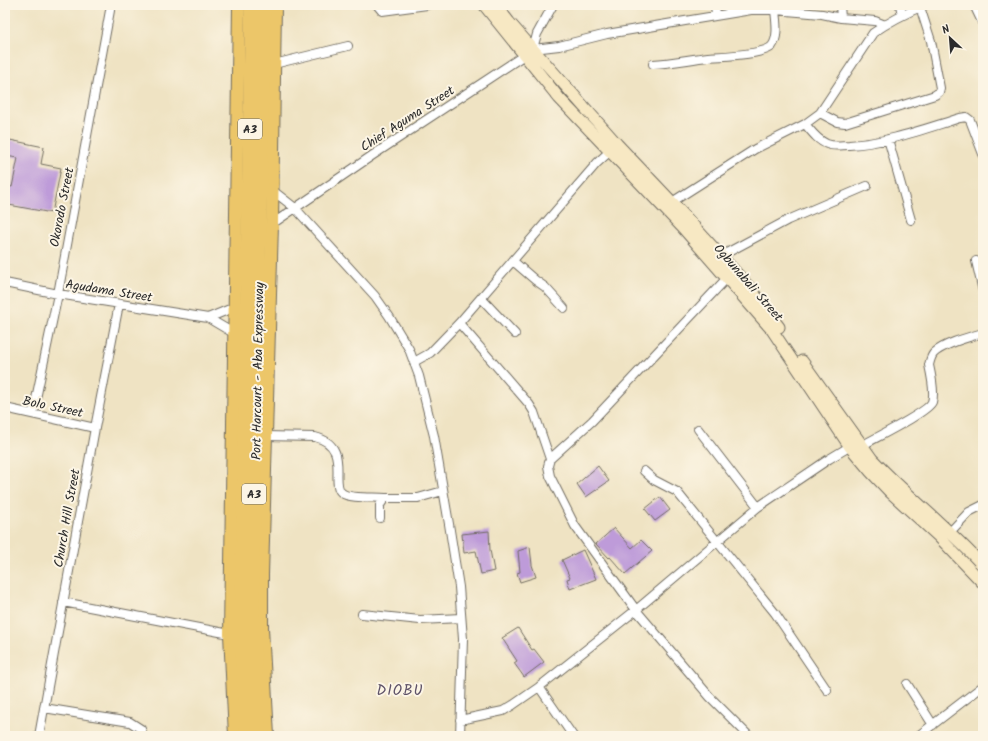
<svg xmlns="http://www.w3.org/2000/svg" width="988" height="741" font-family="Kalam,sans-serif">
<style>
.building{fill:#be9bd9}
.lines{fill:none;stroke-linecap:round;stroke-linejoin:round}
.street-casing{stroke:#706b60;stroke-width:10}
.secondary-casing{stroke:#706b60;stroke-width:13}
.primary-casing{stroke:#706b60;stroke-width:14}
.highway-casing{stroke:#706b60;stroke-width:16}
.street{stroke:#fff;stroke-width:8}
.secondary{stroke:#f7e8c3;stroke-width:11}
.primary{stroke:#ecc669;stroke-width:12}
.highway{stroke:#ecc669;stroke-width:14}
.labels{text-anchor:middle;stroke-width:4;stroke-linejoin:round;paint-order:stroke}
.shield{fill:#fcf5e5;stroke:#6a6863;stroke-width:1}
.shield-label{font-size:12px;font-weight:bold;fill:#2b2b2b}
.street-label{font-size:13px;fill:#2b2b2b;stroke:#fcf5e5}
.quarter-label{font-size:15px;letter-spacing:1px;fill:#5e5268;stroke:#fcf5e5}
</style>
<rect width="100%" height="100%" fill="#fcf5e5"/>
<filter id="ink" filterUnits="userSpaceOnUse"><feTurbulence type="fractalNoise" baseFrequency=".025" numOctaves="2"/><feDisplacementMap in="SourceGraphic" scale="8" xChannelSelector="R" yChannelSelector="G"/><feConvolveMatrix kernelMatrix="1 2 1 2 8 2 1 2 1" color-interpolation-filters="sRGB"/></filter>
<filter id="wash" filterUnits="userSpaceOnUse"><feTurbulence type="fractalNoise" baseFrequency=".012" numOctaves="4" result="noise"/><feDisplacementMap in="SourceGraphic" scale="16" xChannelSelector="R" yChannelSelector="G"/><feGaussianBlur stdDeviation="0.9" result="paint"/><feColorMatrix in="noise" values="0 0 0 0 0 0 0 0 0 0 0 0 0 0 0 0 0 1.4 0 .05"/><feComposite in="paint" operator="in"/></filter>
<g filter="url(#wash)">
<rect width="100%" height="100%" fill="#efe3c3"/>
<g id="blocks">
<path class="building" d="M 5,139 L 44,147 L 41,164 L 61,168 L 52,213 L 9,205 L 10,202 L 5,201 L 5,185 L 12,187 L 18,158 L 5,156 Z
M 598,466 L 609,481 L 586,497 L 577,484 Z
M 660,497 L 670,510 L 655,521 L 645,509 Z
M 614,528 L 632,548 L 641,540 L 652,551 L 625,574 L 610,557 L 609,558 L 596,544 Z
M 489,531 L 490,550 L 494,571 L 481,574 L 476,551 L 464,553 L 462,534 Z
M 530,547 L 532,565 L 536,577 L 520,582 L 517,573 L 520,572 L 518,551 Z
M 583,550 L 596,579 L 570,589 L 567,579 L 570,578 L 562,560 Z
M 518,628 L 532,650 L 534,649 L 544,662 L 524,677 L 514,663 L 517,661 L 502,638 Z"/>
</g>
</g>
<g filter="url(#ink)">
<use href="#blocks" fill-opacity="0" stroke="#706b60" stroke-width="1"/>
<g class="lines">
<defs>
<path id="street" d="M 377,5 L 382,11 L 427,5
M 715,5 L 716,15
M 840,5 L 841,18
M 900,5 L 902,15
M 974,5 L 983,24
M 533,49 L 559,46 L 607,34 L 751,10 L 775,10 L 822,14 L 841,18 L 875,21 L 885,25
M 533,49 L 537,34 L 553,5
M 274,64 L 348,46
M 653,64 C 672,63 690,59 708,57 C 721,56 764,55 772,46 C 779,37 776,21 775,10
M 820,113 L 837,122 L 845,123 L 935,95 L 939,92 L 940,88 L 931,41 L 920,7
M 805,124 C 811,131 818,141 827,144 C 834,147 842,145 849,145 C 887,143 924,129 960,118 L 966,117 L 970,120 L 983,154
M 888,139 L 911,220
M 272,190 L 295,208 L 375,296 L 389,316 L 409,349 L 419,376 L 434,436 L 449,524 L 459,587 L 463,639 L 460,736
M 672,202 L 755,149 L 805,124 L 820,113 L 873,33 C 890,21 906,13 925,5
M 272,224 L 373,155 L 529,52
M 721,256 L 788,220 L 867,186
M 513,261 L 535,280 L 545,287 L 564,308
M 976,261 L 983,291
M 727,278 L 592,421 L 550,459 L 548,466 L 550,476 L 575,526 L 636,610 L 710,697 L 749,736
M 5,283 L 58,294 L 208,318 L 235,334
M 481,298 L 515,334
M 208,318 L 235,307
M 459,323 L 529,404 L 534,412 L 550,459
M 414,362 L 430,353 L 459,323 L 597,163 L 609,152
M 5,408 L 95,428
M 33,413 L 58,294 L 111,5
M 698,429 L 758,507
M 265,436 L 315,437 C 352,446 329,484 342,493 C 349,499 375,497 385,498
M 863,445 C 875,438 928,412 932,402 C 935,393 931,374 929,365 C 930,361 931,356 934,353 C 945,343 969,337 983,333
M 644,471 L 654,480 L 677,492 L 775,613 L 827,690
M 380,518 L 380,505 L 385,498 L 418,498 L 443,491
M 950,532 L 969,512 L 983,505
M 63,602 L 230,634
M 362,614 L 420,620 L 461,618
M 907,684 L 933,725
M 539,687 L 573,736
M 44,708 L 130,722 L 141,729 L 143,736
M 460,720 L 503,711 L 513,705 L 539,687 L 636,610 L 758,507 L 829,459 L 854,444
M 39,736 L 95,428 L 119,304
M 918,736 L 983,686"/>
<path id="secondary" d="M 484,5 L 559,98 L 682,227 L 772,330 L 850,447 L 871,472 L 890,492 L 939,537 L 983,583
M 496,5 L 509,22 L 617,144 L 672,202 L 749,287 L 779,327
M 802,361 L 872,459 C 908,497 949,528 983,566"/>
<path id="primary" d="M 235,736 L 230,634 L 239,5
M 268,736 L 262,628 L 262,575 L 272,224 L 275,5"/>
<path id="highway" d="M 247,736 L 242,653 L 242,602 L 252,5
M 259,736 L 254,654 L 252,581 L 264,5"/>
</defs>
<use href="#street" class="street-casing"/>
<use href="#secondary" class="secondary-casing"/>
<use href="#primary" class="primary-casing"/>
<use href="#highway" class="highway-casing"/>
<use href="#street" class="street"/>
<use href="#secondary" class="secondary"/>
<use href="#primary" class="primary"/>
<use href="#highway" class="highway"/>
</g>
</g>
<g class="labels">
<g class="shield">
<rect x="238" y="119" width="24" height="20" rx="3"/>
<rect x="242" y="484" width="24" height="20" rx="3"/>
</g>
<g class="shield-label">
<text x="250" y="133">A3</text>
<text x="254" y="498">A3</text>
</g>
<g class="street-label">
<text transform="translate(407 118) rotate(-33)" y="5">Chief Aguma Street</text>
<text transform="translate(61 207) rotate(-79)" y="5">Okorodo Street</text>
<text transform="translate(749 282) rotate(49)" y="5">Ogbunabali Street</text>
<text transform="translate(109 290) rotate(9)" y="5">Agudama Street</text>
<text transform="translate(257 371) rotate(-89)" y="5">Port Harcourt - Aba Expressway</text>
<text transform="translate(53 406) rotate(12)" y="5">Bolo Street</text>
<text transform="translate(66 518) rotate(-80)" y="5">Church Hill Street</text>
</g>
<g class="quarter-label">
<text x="400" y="695">DIOBU</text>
</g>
</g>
<rect width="988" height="741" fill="none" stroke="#fcf5e5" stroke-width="20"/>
<g transform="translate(950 38) rotate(334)" stroke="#fcf5e5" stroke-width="3" paint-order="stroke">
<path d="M0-3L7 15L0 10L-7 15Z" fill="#2b2b2b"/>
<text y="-6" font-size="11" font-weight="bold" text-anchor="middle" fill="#2b2b2b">N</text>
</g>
</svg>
